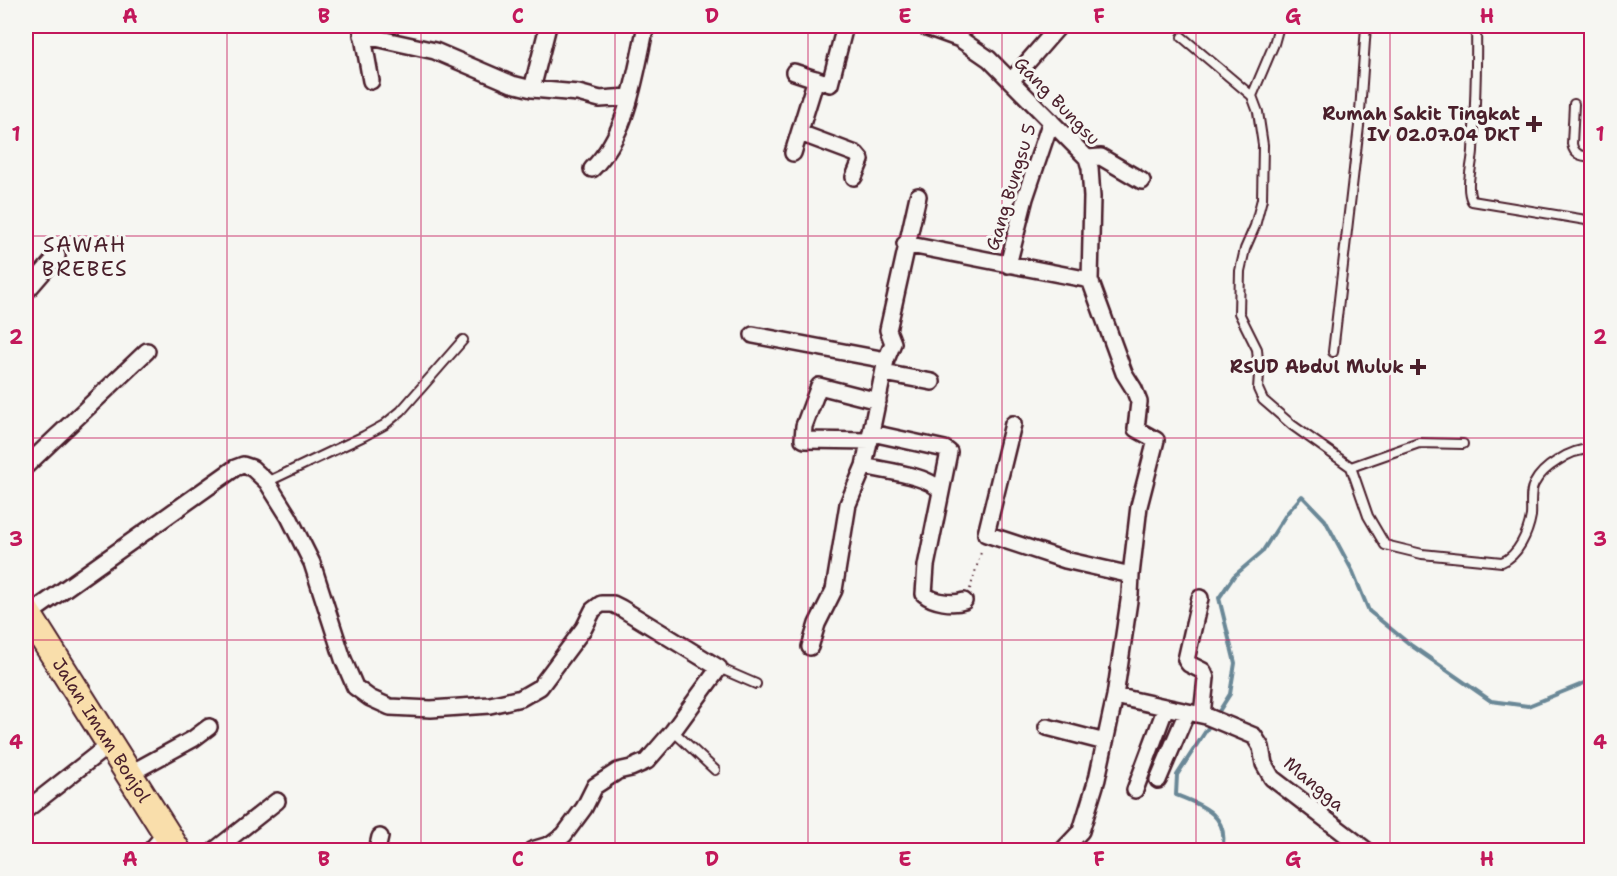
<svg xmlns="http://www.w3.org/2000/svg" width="1617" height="876" font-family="'Shantell Sans',sans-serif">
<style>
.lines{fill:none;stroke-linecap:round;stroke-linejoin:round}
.stream{stroke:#6b8897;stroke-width:4}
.service-casing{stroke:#4a1f2b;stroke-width:12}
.minor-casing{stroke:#4a1f2b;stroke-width:20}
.trunk-casing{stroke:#4a1f2b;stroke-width:30}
.path{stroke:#4a1f2b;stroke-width:2;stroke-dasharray:1.5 4.5;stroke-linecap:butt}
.service{stroke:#f6f6f2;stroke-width:8}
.minor{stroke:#f6f6f2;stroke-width:15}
.trunk{stroke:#f9deab;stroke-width:26}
.grid{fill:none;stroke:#c2185b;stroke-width:1.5;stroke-opacity:0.55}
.poi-dot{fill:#4a1f2b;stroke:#f6f6f2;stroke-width:2}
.labels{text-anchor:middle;stroke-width:6;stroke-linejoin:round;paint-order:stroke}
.street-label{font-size:18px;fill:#4a1f2b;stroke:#f6f6f2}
.poi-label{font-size:18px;font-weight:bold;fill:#4a1f2b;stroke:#f6f6f2;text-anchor:end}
.quarter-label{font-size:21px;letter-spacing:1.5px;fill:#4a1f2b;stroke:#f6f6f2}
.neatline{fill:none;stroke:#c2185b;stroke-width:2}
.grid-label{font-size:20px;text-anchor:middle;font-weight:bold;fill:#c2185b}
</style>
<rect width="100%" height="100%" fill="#f6f6f2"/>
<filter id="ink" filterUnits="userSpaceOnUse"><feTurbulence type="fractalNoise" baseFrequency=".0167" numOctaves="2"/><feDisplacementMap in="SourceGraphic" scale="12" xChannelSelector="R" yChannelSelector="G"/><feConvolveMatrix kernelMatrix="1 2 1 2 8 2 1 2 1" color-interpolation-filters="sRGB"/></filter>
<g filter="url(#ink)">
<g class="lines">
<path class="stream" d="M 1216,716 L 1230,694 L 1235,663 L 1219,598 L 1234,576 L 1262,552 L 1287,513 L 1302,496 L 1325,520 L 1353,572 L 1369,611 L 1412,646 L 1491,701 L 1528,706 L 1592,680
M 1211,723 L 1177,775 L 1176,795 C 1204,806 1230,816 1222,850"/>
<defs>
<path id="service" d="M 1279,26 L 1274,44 L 1252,96 L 1258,112 L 1263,145 L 1262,199 L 1255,226 L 1245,249 L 1240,271 L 1239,313 L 1257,349 L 1259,374 L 1258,389 L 1263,400 L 1292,425 L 1351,467 L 1368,516 L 1385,545 L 1422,554 L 1502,562 C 1518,556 1528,533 1531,516 C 1532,506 1529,493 1534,484 C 1539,474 1547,467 1557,461 C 1567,454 1579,449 1592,449
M 1476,26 C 1477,67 1475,109 1473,151 C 1472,167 1465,187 1472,201 L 1592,221
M 1182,37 L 1252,96
M 1574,104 L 1572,144 C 1574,155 1581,156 1592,157
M 1333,352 L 1359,126 L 1366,26
M 1351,467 L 1419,443 L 1463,444
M 267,482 L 364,436 L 384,425 L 401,411 L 463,340
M 719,668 L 756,684
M 673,731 L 715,770"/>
<path id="minor" d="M 361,26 L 371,81
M 924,26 L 960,39 L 989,59 L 1087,158 L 1090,168 L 1092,197 L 1090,280 L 1124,373 L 1134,389 L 1139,402 L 1136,429 L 1156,440 L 1139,506 L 1131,575
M 362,35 L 435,51 L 512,84 L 532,89 L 578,93 L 600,99 L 629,97
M 794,72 L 830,84 L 845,26
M 1011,81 L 1059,26
M 532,89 L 548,26
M 800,133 L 856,154 L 861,160 L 854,177
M 793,153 L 816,79
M 1087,158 L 1101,157 L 1142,181
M 592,169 C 629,133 635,74 646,26
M 905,244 L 1090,280
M 1008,265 L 1025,198 L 1051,121
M 26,292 L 57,256
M 753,335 L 886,360
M 884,373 L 932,382
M 1013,424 L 986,534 L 1065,560 L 1131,575 L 1130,594 L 1115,696 L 1097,779 L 1081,831 L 1063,850
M 872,433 L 945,449 L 949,452 L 941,492
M 870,441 L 805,440 L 803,439 L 804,426 L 819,386 L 878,401
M 26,466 L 147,351
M 864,466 C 883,471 931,475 941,492 L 926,566 L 924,594 C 933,602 953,605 964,601
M 1200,598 L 1186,660 L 1189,664 L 1203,671 L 1206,678 L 1202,715
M 28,615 L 235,468 L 243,465 L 252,468 L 267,482 L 289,517 L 312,563 L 343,659 L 355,687 L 370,698 L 390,707 L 431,709 L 490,705 L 521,698 L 540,687 L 584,628 L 593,610 L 601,604 L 613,604 L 621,608 L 719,668 L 673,731 L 647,761 L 631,768 L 618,771 L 595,786 L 584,808 L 564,835 L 552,844 L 532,850
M 810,647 L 817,624 L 834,590 L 848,504 L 864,466 L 886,360 L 893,343 L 888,330 L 918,196
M 1115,696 L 1206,716 L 1254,736 L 1261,747 L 1264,764 L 1272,778 L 1366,850
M 1047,727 L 1105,742
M 129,774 L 193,739 L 209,727
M 1158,780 L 1187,712
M 1135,790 L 1166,707
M 26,810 L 110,744
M 151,850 L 166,833
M 215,850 L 277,801
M 377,850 L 380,837"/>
<g id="trunk">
<path id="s1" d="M 26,611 L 177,850"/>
</g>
</defs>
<use href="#service" class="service-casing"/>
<use href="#minor" class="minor-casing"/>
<use href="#trunk" class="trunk-casing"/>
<path class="path" d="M 970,589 L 982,549"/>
<use href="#service" class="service"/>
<use href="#minor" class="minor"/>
<use href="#trunk" class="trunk"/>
</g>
</g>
<path class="grid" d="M 227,26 L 227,850M 421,26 L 421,850M 615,26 L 615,850M 808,26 L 808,850M 1002,26 L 1002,850M 1196,26 L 1196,850M 1390,26 L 1390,850M 26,236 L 1592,236M 26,438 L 1592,438M 26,640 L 1592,640"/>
<g class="poi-dot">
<path d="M1531 115h6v6h6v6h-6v6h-6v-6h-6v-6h6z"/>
<path d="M1415 358h6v6h6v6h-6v6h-6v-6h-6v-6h6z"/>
</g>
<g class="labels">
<g class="street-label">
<text transform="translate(1057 101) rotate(46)" y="6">Gang Bungsu</text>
<text transform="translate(1011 187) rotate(-73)" y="6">Gang Bungsu 5</text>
<text dy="6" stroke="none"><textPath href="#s1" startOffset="141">Jalan Imam Bonjol</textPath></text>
<text transform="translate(1314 784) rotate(40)" y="6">Mangga</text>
</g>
<g class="poi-label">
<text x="1520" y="120">Rumah Sakit Tingkat<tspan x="1520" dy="21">IV 02.07.04 DKT</tspan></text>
<text x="1404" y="373">RSUD Abdul Muluk</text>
</g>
<g class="quarter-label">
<text x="85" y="252">SAWAH<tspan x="85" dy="24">BREBES</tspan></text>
</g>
</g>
<rect width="1617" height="876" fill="none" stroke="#f6f6f2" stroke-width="66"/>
<rect x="33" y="33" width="1551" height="810" class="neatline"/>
<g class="grid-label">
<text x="130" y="23">A</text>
<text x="324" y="23">B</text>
<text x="518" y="23">C</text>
<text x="712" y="23">D</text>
<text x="905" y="23">E</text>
<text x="1099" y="23">F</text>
<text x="1293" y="23">G</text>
<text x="1487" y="23">H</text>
<text x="16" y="141">1</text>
<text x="1600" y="141">1</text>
<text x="16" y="344">2</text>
<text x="1600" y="344">2</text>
<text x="16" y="546">3</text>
<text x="1600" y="546">3</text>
<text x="16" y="749">4</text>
<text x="1600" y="749">4</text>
<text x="130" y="866">A</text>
<text x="324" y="866">B</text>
<text x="518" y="866">C</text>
<text x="712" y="866">D</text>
<text x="905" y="866">E</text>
<text x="1099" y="866">F</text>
<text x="1293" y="866">G</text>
<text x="1487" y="866">H</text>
</g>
</svg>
